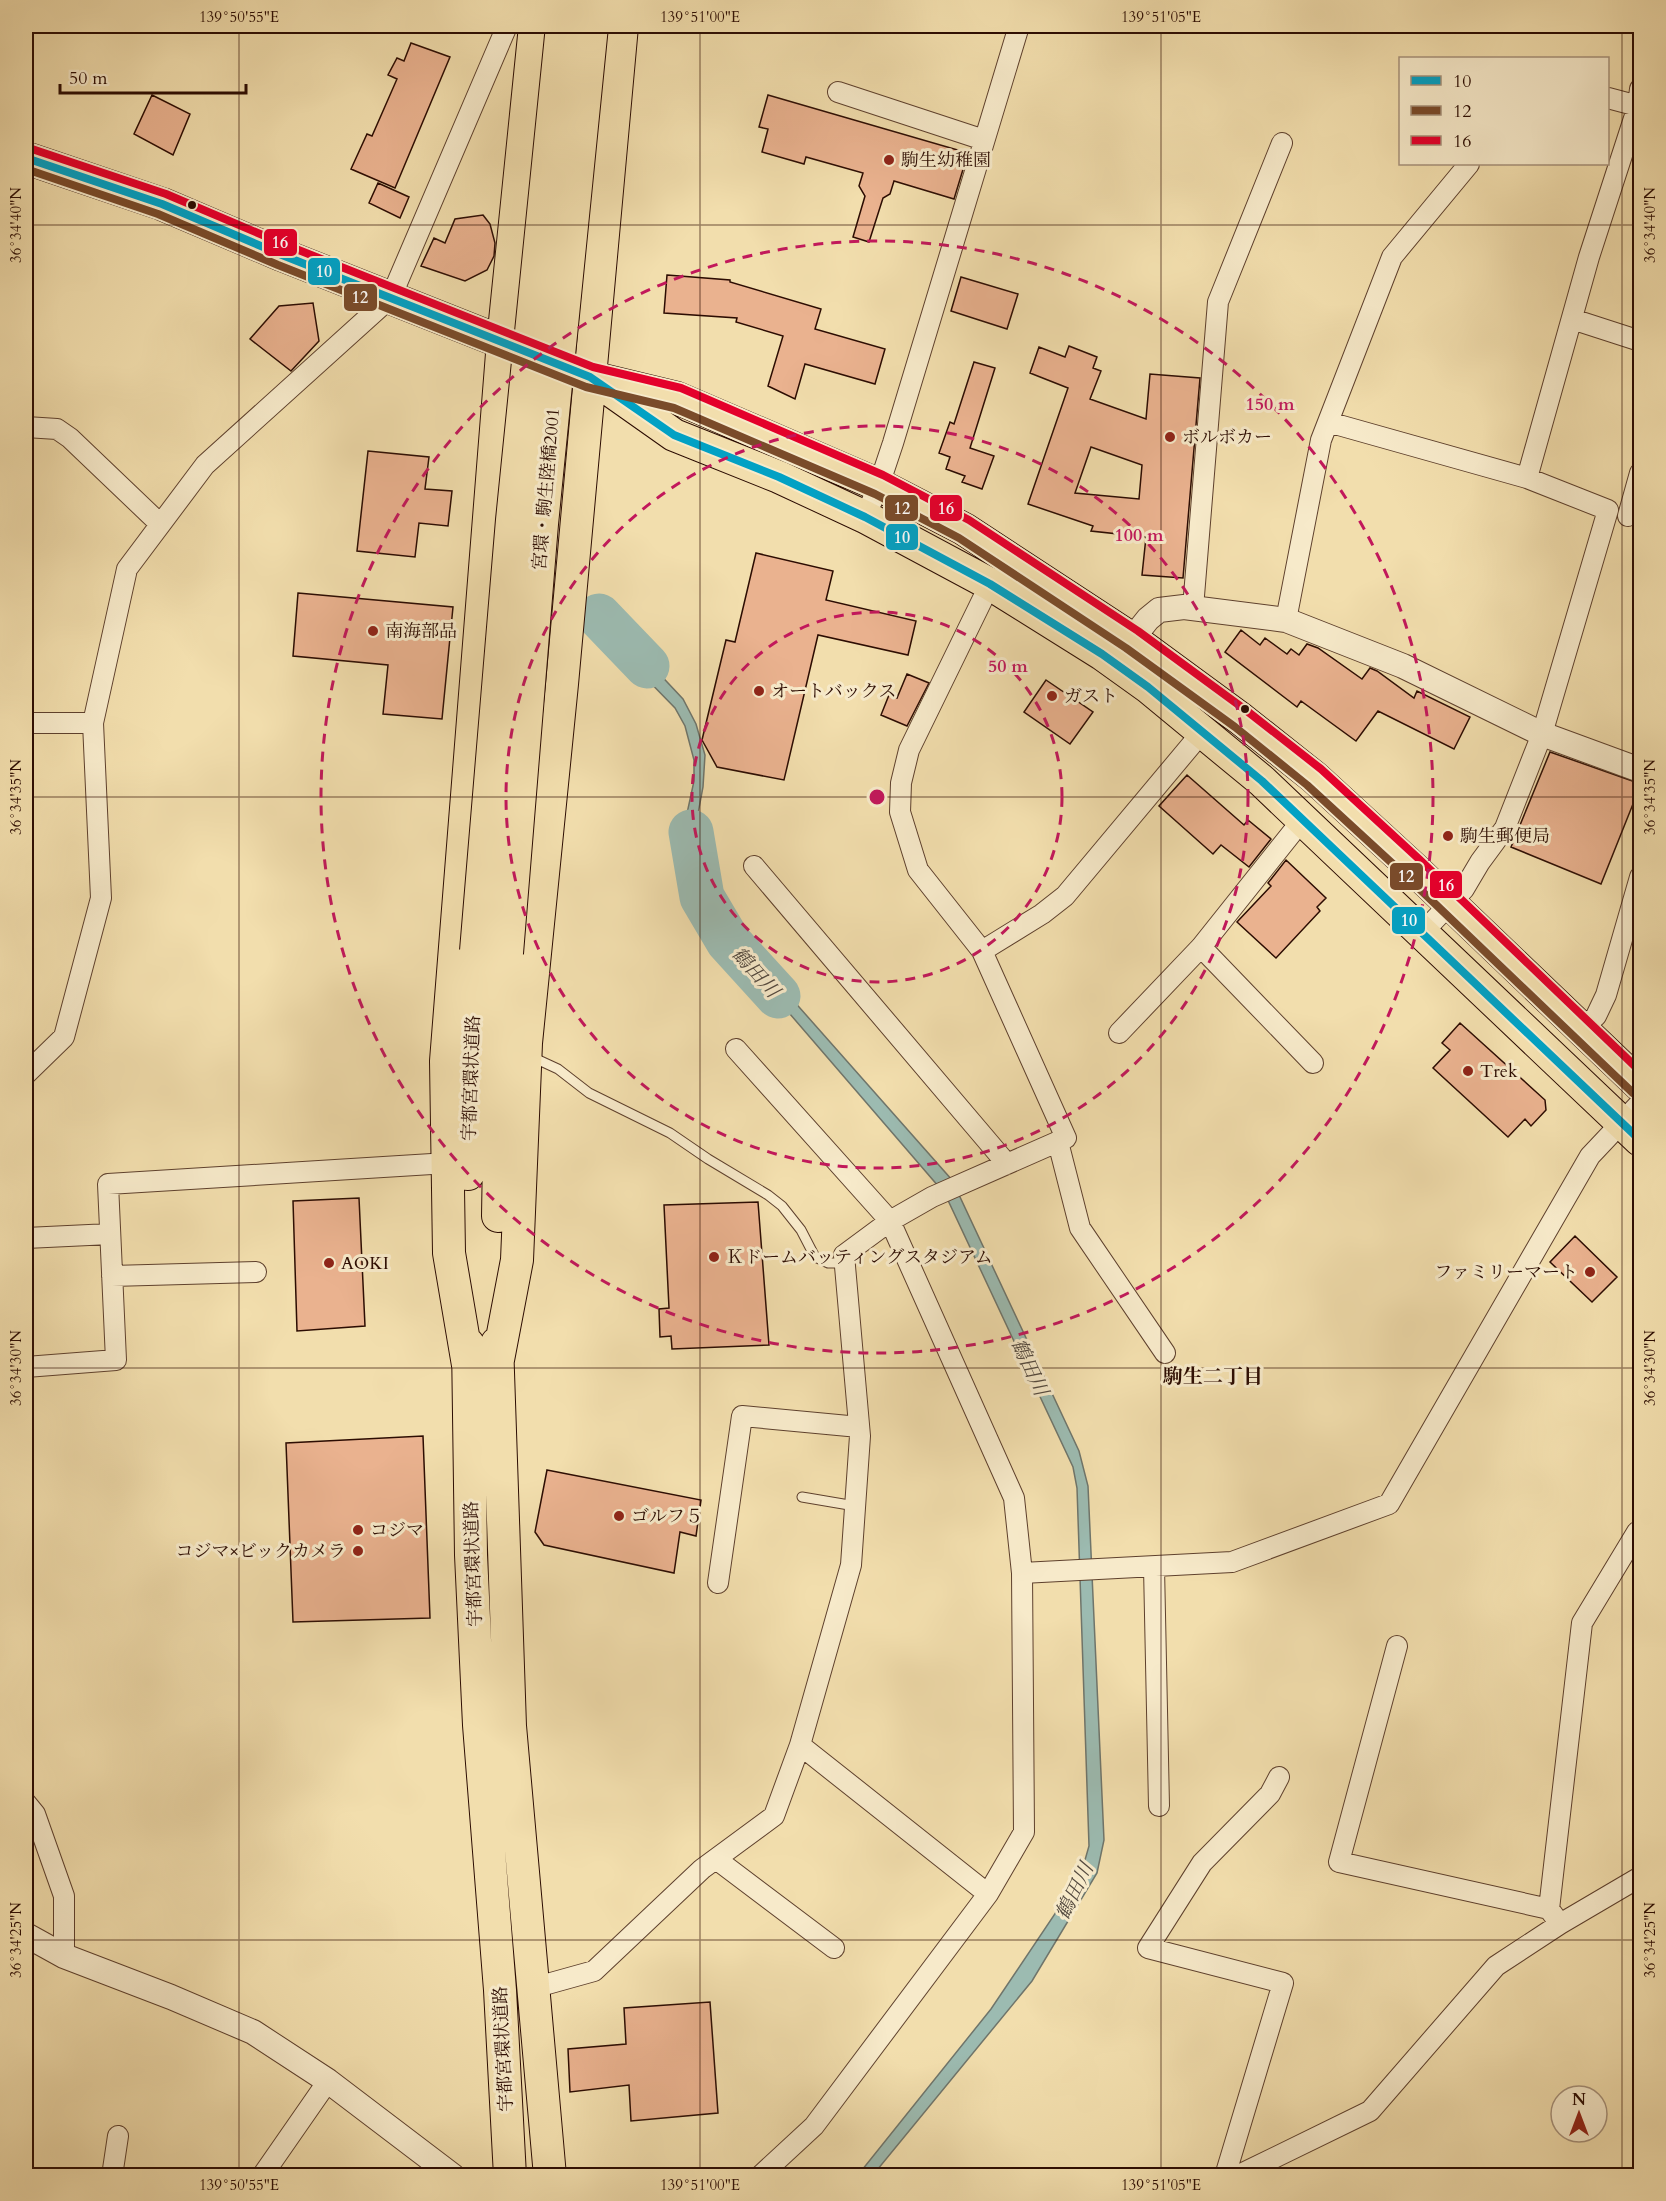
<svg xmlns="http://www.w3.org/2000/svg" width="1666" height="2201" font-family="Cardo,'Noto Serif JP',serif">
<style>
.water{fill:#9cbbb1;stroke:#6f756b;stroke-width:1.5}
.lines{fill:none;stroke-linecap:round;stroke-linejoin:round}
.river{stroke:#9cbbb1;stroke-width:45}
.building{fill:#eab28f;stroke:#2c0c02;stroke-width:1.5;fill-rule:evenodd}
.service-casing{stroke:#5e402d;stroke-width:11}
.minor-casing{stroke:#5e402d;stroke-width:22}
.tertiary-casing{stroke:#5e402d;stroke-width:26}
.primary-casing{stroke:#2c0c02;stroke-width:34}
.service{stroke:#f7eaca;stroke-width:9}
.minor{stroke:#f7eaca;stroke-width:20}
.tertiary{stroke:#f7eaca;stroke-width:24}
.primary{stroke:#f2dead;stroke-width:32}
.primary-bridge-casing{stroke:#2c0c02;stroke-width:34;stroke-linecap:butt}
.primary-bridge{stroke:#f2dead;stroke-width:32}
.bus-1-casing{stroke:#f7eaca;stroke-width:12}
.bus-2-casing{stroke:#f7eaca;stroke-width:12}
.bus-3-casing{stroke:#f7eaca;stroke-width:12}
.bus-1{stroke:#02a1c4;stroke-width:8}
.bus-2{stroke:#7a4b2a;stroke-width:8}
.bus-3{stroke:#e4002b;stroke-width:8}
.ticks{fill:none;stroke:#2c0c02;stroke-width:1.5;stroke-opacity:0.45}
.ring{fill:none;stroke:#c2185b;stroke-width:3;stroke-dasharray:10 8}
.poi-dot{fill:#8f2418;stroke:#f7eaca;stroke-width:2}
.bus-dot{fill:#2c0c02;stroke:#f7eaca;stroke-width:2}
.labels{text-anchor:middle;stroke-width:6;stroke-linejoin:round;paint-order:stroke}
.poi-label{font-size:18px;fill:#2c0c02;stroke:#f7eaca;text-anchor:start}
.street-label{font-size:18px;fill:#2c0c02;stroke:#f7eaca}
.water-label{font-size:20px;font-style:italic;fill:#53493f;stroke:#f7eaca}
.neighbourhood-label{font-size:20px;font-weight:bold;fill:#2c0c02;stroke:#f7eaca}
.centre{fill:#c2185b;stroke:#f7eaca;stroke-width:3}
.ring-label{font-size:18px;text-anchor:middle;font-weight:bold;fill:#c2185b;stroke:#f7eaca;stroke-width:6;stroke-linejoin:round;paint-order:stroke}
.line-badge{stroke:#f7eaca;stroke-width:2}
.badge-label{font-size:16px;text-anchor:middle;font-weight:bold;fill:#fff}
.neatline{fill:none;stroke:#2c0c02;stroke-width:2}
.ticks-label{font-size:15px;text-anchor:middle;fill:#2c0c02}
</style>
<rect width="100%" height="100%" fill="#f2dead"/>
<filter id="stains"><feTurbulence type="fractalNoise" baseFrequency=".00333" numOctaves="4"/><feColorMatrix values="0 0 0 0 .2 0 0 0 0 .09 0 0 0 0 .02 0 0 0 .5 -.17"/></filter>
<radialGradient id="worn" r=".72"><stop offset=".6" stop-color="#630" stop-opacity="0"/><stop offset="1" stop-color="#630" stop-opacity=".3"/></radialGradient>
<path class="water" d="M 607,618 L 683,699 L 696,724 L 705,755 L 703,787 L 696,824 L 697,855 L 706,882 L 746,947 L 952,1180 L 1079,1451 L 1088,1486 L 1104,1840 L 1097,1873 L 1032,1981 L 873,2175 L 858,2175 L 991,2009 L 1075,1884 L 1083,1867 L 1089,1846 L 1077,1488 L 1073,1467 L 945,1194 L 740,956 L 706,900 L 693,876 L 687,854 L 686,818 L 694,781 L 694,760 L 685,726 L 675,708 L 597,628 Z"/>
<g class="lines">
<path class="river" d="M 599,616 L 647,666
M 691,832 L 702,897 L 728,941 L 778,996"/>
</g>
<path class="building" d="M 411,43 L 450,57 L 395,188 L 351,169 L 367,134 L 372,136 L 397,79 L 388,75 L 397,58 L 404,61 Z
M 152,95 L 190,114 L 173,155 L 134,134 Z
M 768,95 L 968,153 L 954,199 L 894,181 L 890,194 L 883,198 L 869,242 L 853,237 L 865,196 L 859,186 L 863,173 L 806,157 L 804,164 L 762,152 L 768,129 L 759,127 Z
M 378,183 L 409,197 L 400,218 L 369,203 Z
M 483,215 L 490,224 L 495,243 L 494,256 L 487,270 L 465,281 L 421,266 L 434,238 L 445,243 L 455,219 Z
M 667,275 L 730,280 L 730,282 L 821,309 L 815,329 L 885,349 L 875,384 L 805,364 L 795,399 L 768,386 L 783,336 L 736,322 L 737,318 L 664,313 Z
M 961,277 L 1018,294 L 1007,329 L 951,311 Z
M 313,303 L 319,341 L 291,371 L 250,339 L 279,306 Z
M 1069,346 L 1097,357 L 1093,368 L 1101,371 L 1090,399 L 1146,419 L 1150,374 L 1200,378 L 1183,578 L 1142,575 L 1146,537 L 1091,531 L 1093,526 L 1028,504 L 1068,388 L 1030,373 L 1039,347 L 1065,357 ZM 1091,447 L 1142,465 L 1139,499 L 1075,493 Z
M 974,362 L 995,368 L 970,448 L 994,456 L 982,489 L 962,482 L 965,476 L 946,469 L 950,457 L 939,453 L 950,422 L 954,424 Z
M 368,451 L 429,457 L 425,489 L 452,491 L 448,526 L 419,523 L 415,557 L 357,551 Z
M 756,553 L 833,571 L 826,600 L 916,621 L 908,655 L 818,635 L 784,780 L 717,767 L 702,740 L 726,640 L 735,642 Z
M 298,593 L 453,607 L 442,719 L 383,714 L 388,665 L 293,656 Z
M 1241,630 L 1260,645 L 1265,638 L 1287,654 L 1291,649 L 1299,655 L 1307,644 L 1318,648 L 1362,679 L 1370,668 L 1377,671 L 1414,698 L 1417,691 L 1470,717 L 1454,749 L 1378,711 L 1356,741 L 1301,701 L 1297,707 L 1225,652 Z
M 907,674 L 929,683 L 907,726 L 881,715 L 889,695 L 897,698 Z
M 1046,680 L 1093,712 L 1070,744 L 1024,712 Z
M 1550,752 L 1641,784 L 1601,884 L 1511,847 Z
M 1187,775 L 1244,825 L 1248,820 L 1271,839 L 1249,867 L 1221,845 L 1213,854 L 1159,806 Z
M 1286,860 L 1326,898 L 1317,907 L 1320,911 L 1276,958 L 1237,922 L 1271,886 L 1268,883 Z
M 1460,1023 L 1545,1100 L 1546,1110 L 1531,1126 L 1525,1119 L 1508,1137 L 1433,1068 L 1450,1050 L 1442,1043 Z
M 359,1198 L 365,1326 L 297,1331 L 293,1201 Z
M 758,1202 L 769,1345 L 672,1349 L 671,1336 L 660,1337 L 659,1309 L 669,1308 L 664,1205 Z
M 1575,1236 L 1617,1277 L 1592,1302 L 1550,1262 Z
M 423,1436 L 430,1618 L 293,1622 L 286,1443 Z
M 547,1470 L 701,1500 L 696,1536 L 680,1532 L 674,1573 L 544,1545 L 535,1532 Z
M 710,2002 L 718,2113 L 631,2121 L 629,2085 L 570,2092 L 568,2049 L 626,2044 L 624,2008 Z"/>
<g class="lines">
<defs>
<path id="service" d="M 532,1057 L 558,1069 L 589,1093 L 670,1133 L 708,1159 L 768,1195 L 782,1206 L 801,1230 L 815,1257 L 828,1263 L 844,1263
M 802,1497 L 855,1506"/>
<path id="minor" d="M 838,92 L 984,140
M 1608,98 L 1638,106
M 1572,319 L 1640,341
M 1328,422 L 1527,478
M 26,427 L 57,429 L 70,438 L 159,523
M 1628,516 L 1640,473
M 865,517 L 879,485 L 893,443 L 1019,26
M 1193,608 L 1218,302 L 1282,143
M 1286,620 L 1321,440 L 1392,257 L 1469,164
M 26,723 L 93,723
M 754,866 L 1007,1164
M 1423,932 L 1464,889 L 1480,862 L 1505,828 L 1542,734 L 1608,510 L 1527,478 L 1589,257 L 1638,106 L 1640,89
M 1201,947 L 1313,1063
M 982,951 L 1042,914 L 1065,896 L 1203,731
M 1582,1029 L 1596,1016 L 1606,995 L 1640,877
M 1119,1033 L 1201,947 L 1303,819
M 736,1049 L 890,1221 L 1014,1498 L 1022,1573
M 26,1074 L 64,1037 L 101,898 L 93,723 L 127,569 L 205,465 L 391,297 L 507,26
M 1058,1142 L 1080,1228 L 1165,1353
M 26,1238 L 110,1234
M 112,1276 L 256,1272
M 26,1367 L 116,1360 L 108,1184 L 448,1163
M 1154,1567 L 1159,1806
M 718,1583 L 742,1416 L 859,1427
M 1397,1646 L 1339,1862 L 1549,1909 L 1560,1924
M 800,1745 L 988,1894
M 26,1803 L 35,1814 L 64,1896 L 64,1956
M 716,1859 L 834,1948
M 1549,1909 L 1582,1623 L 1637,1532
M 533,1988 L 594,1971 L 702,1869 L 774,1816 L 800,1745 L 851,1565 L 860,1436 L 844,1255 L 890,1221 L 932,1197 L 1066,1138 L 982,951 L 918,870 L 900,812 L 901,783 L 909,750 L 990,584
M 112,2176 L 118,2136
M 262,2176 L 328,2081
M 760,2176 L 814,2126 L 988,1894 L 1024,1832 L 1022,1573 L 1232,1562 L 1389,1504 L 1590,1156 L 1640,1103
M 1225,2176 L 1283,1983 L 1148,1948 L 1202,1863 L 1270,1794 L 1279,1777
M 1237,2176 L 1370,2111 L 1496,1966 L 1560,1924 L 1640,1877"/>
<path id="tertiary" d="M 1132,639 L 1148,619 L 1159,610 L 1184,607 L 1286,620 L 1403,666 L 1542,734 L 1640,770
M 26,1935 L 64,1956 L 171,1997 L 253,2032 L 328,2081 L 453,2176"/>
<path id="primary" d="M 26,158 L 162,204 L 282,255 L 590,377 L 677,398 L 879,485 L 964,529 L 1132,639 L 1241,719 L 1314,777 L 1413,868 L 1640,1085
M 606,387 L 674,435 L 779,477 L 865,517 L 990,584 L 1102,654 L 1148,687 L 1262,781 L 1640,1140
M 468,1174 L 476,951
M 498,1216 L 500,1096 L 507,953
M 497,1343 L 510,1726 L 550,2176
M 468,1344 L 471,1555 L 479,1725 L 500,1990 L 510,2176
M 468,1365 L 449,1253 L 446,1061 L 503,341 L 535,26
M 497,1365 L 517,1260 L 526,1043 L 562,684 L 622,26"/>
</defs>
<use href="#service" class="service-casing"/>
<use href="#minor" class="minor-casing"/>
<use href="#tertiary" class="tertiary-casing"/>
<use href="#primary" class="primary-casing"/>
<use href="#service" class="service"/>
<use href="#minor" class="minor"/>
<use href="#tertiary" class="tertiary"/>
<use href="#primary" class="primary"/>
<defs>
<path id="primary-bridge" d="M 476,951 L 512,520 L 562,26
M 507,953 L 542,524 L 592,26"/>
</defs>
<use href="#primary-bridge" class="primary-bridge-casing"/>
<use href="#primary-bridge" class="primary-bridge"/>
<defs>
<path id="bus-1" d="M 26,158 L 162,204 L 282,255 L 590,377 L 674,435 L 779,477 L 865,517 L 990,584 L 1102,654 L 1148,687 L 1262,781 L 1640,1140"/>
<path id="bus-2" d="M 26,169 L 158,214 L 278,265 L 586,387 L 674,408 L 875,494 L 959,538 L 1126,648 L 1235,727 L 1307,785 L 1406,876 L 1633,1093"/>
<path id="bus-3" d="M 29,148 L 166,194 L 286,245 L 593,367 L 681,388 L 883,475 L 969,520 L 1138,631 L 1247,711 L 1321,769 L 1420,860 L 1640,1071"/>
</defs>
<use href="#bus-1" class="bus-1-casing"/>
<use href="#bus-2" class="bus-2-casing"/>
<use href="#bus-3" class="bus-3-casing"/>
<use href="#bus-1" class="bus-1"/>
<use href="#bus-2" class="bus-2"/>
<use href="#bus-3" class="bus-3"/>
</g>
<path class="ticks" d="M 239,26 L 239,2176M 700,26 L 700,2176M 1161,26 L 1161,2176M 1622,26 L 1622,2176M 26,225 L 1640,225M 26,797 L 1640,797M 26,1368 L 1640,1368M 26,1940 L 1640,1940"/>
<g class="ring">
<circle cx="877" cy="797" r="185"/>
<circle cx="877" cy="797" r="371"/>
<circle cx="877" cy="797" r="556"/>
</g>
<g class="poi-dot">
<circle cx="889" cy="160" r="6"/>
<circle cx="1170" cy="437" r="6"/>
<circle cx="373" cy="631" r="6"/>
<circle cx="759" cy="691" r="6"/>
<circle cx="1052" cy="696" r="6"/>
<circle cx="1448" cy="836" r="6"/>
<circle cx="1468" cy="1071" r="6"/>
<circle cx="714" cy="1257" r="6"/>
<circle cx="329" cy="1263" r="6"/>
<circle cx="1590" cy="1272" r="6"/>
<circle cx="619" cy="1516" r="6"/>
<circle cx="358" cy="1530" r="6"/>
<circle cx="358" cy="1551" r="6"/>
</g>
<g class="bus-dot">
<circle cx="192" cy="205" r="5"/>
<circle cx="1245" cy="709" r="5"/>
</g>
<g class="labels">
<g class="poi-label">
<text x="901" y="166">駒生幼稚園</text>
<text x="1182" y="443">ボルボカー</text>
<text x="385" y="637">南海部品</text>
<text x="771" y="697">オートバックス</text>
<text x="1064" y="702">ガスト</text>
<text x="1460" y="842">駒生郵便局</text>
<text x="1480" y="1077">Trek</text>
<text x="726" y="1263">Ｋドームバッティングスタジアム</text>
<text x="341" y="1269">AOKI</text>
<text x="1578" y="1278" text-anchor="end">ファミリーマート</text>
<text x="631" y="1522">ゴルフ５</text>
<text x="370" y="1536">コジマ</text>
<text x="346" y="1557" text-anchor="end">コジマ×ビックカメラ</text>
</g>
<g class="street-label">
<text transform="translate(546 489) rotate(-85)" y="6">宮環・駒生陸橋2001</text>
<text transform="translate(471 1078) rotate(-88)" y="6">宇都宮環状道路</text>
<text transform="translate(473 1564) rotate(-92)" y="6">宇都宮環状道路</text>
<text transform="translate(503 2049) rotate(-93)" y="6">宇都宮環状道路</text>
</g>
<g class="water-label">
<text transform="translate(756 972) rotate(48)" y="7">鶴田川</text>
<text transform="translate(1030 1367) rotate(65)" y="7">鶴田川</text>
<text transform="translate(1074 1891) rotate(-64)" y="7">鶴田川</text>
</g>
<g class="neighbourhood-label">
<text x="1213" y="1383">駒生二丁目</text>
</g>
</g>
<circle cx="877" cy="797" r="9" class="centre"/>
<g class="ring-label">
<text x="1270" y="410">150 m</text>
<text x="1139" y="541">100 m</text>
<text x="1008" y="672">50 m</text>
</g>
<g class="line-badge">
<rect x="263" y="228" width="35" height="29" rx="6" fill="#e4002b"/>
<rect x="307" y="257" width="34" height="29" rx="6" fill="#02a1c4"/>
<rect x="343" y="283" width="35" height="29" rx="6" fill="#7a4b2a"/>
<rect x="929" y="494" width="34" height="28" rx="6" fill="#e4002b"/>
<rect x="884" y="494" width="35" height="28" rx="6" fill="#7a4b2a"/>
<rect x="885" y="523" width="34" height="28" rx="6" fill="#02a1c4"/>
<rect x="1389" y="862" width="35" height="29" rx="6" fill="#7a4b2a"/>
<rect x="1429" y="870" width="34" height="29" rx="6" fill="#e4002b"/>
<rect x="1391" y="906" width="35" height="29" rx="6" fill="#02a1c4"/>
</g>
<g class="badge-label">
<text x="280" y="248">16</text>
<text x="324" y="277">10</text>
<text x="360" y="303">12</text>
<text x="946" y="514">16</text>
<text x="902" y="514">12</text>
<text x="902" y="543">10</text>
<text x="1406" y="882">12</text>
<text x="1446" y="891">16</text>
<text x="1409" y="926">10</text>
</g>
<rect width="1666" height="2201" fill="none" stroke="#f2dead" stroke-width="66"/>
<rect x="1399" y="57" width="210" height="108" fill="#f7eaca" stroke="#a6917a" stroke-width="1.5"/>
<rect x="1411" y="76" width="30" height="9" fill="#02a1c4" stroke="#a6917a" stroke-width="1.5"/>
<text x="1453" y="87" font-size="18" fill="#2c0c02">10</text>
<rect x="1411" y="106" width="30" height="9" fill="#7a4b2a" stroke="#a6917a" stroke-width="1.5"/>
<text x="1453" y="117" font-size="18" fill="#2c0c02">12</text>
<rect x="1411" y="136" width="30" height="9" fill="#e4002b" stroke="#a6917a" stroke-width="1.5"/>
<text x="1453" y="147" font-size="18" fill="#2c0c02">16</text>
<g transform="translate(1579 2114)"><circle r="28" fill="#f7eaca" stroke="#a6917a" stroke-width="1.5"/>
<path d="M0-4.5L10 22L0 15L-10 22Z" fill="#8f2418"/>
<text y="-9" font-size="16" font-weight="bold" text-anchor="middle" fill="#2c0c02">N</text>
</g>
<path d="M60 84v9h186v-9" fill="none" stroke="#2c0c02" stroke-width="3"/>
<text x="69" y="84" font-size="18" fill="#2c0c02" stroke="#f7eaca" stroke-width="4.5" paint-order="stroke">50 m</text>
<rect x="33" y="33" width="1600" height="2135" class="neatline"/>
<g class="ticks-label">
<text x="239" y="22">139°50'55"E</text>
<text x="700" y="22">139°51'00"E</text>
<text x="1161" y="22">139°51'05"E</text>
<text transform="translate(16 225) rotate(-90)" y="5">36°34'40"N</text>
<text transform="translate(1650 225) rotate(-90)" y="5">36°34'40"N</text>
<text transform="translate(16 797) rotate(-90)" y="5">36°34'35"N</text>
<text transform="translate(1650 797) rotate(-90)" y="5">36°34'35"N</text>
<text transform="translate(16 1368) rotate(-90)" y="5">36°34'30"N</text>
<text transform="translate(1650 1368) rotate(-90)" y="5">36°34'30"N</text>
<text transform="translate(16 1940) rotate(-90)" y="5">36°34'25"N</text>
<text transform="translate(1650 1940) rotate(-90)" y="5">36°34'25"N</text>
<text x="239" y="2190">139°50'55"E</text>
<text x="700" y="2190">139°51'00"E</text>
<text x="1161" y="2190">139°51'05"E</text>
</g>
<rect width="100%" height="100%" filter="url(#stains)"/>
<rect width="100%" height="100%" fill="url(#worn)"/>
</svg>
